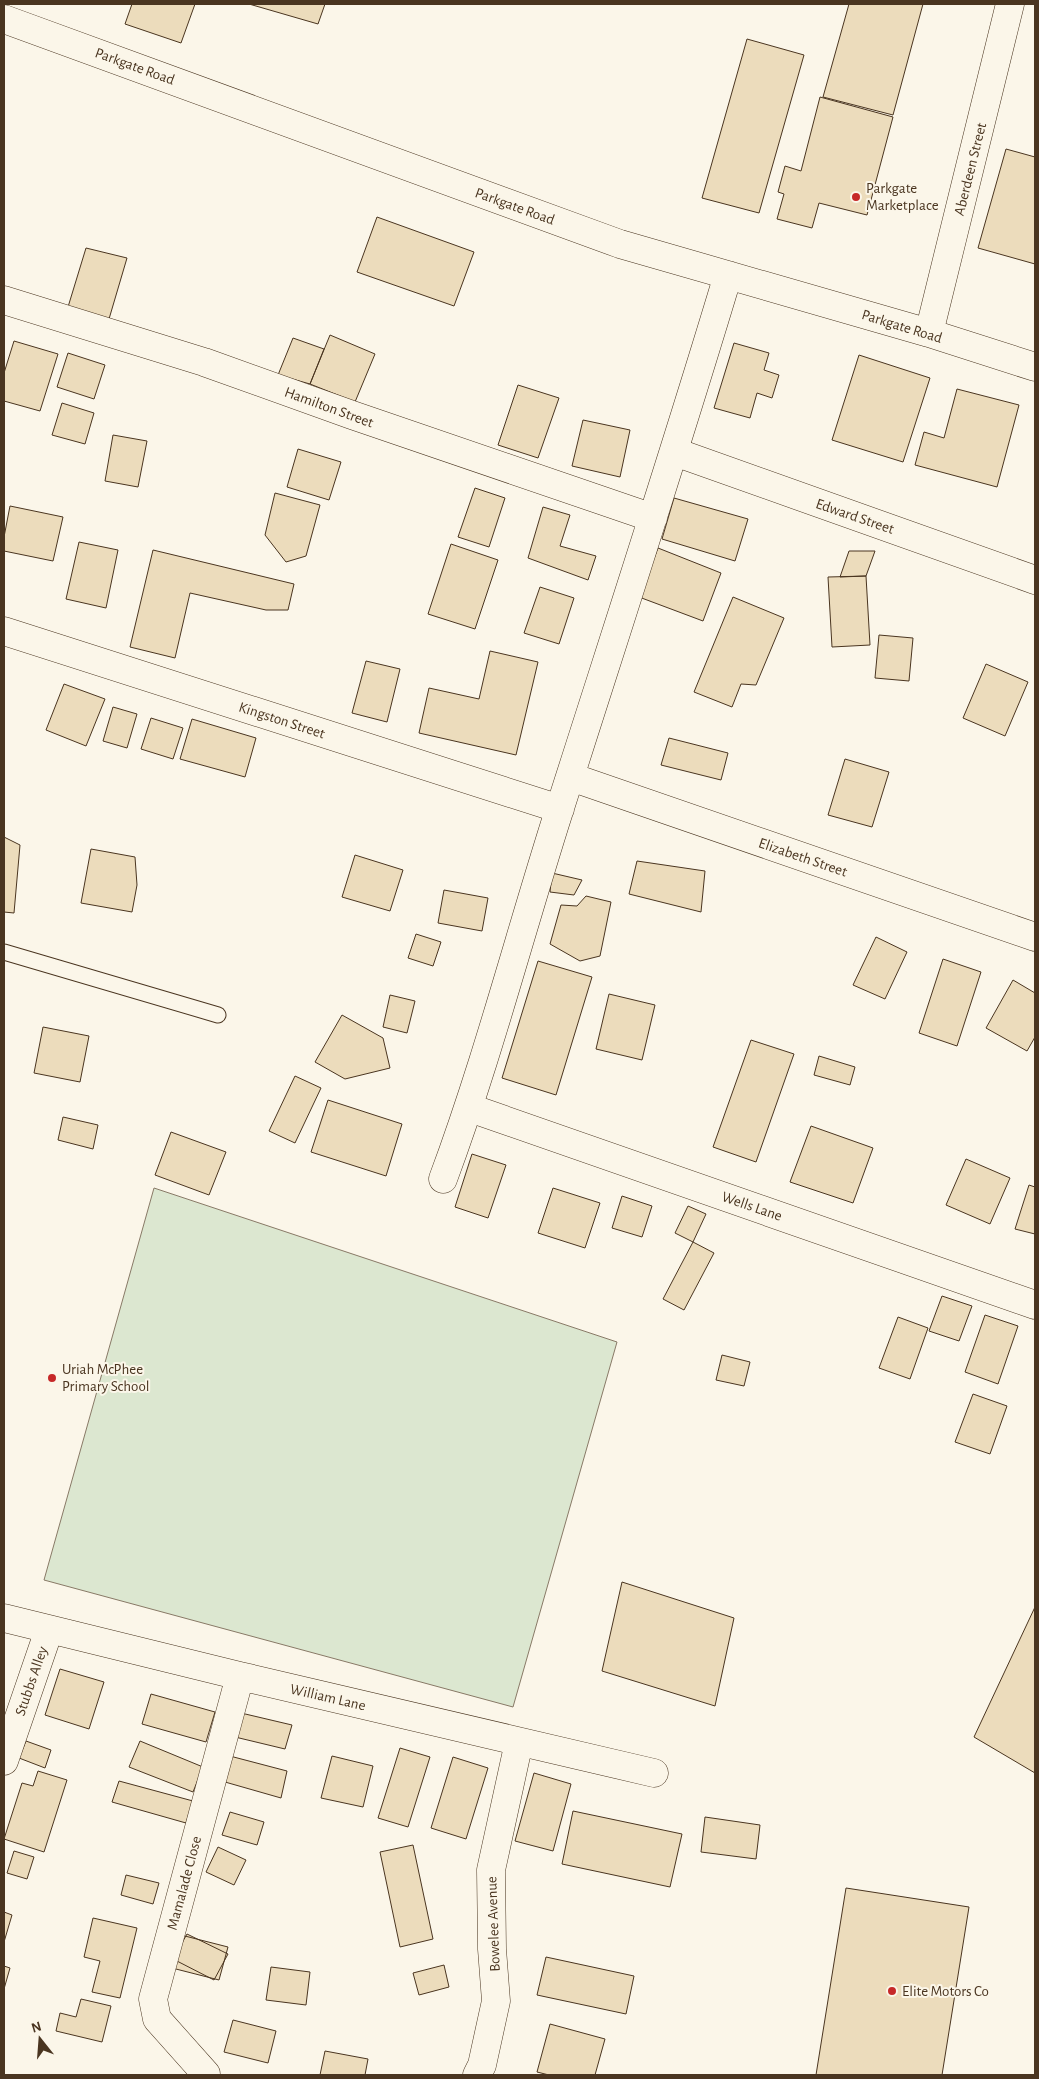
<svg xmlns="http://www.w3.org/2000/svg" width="1039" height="2079" font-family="'Alegreya Sans',sans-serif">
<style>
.green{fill:#dce7d0;stroke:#887966}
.building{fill:#ecdcbc;stroke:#4a3520}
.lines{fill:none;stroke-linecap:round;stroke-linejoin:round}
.lane-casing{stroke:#4a3520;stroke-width:17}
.street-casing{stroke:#4a3520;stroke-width:29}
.lane{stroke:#fbf6e9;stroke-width:15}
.street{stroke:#fbf6e9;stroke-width:28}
.poi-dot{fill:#c62828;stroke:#fbf6e9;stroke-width:2}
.labels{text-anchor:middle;stroke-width:4;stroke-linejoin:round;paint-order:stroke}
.street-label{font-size:15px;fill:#4a3520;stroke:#fbf6e9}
.poi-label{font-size:15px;fill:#4a3520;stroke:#fbf6e9;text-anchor:start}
</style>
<rect width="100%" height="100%" fill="#fbf6e9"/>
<path class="green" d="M 154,1188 L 617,1342 L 513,1707 L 44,1580 Z"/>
<path class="building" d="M 132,4 L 195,4 L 181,43 L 125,24 Z
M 249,4 L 325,4 L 318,24 Z
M 849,4 L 923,4 L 893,115 L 823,97 Z
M 747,39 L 804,55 L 759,213 L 702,198 Z
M 820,97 L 893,117 L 867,215 L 819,203 L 812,228 L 777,219 L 784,194 L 778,192 L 785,166 L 801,171 Z
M 1006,149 L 1035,157 L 1035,264 L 978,248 Z
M 377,217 L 474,252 L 454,306 L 357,272 Z
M 86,248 L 127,258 L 109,319 L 68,307 Z
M 330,335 L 375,354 L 355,402 L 310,384 Z
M 293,338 L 324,349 L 310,384 L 278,375 Z
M 14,341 L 58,354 L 40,411 L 4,401 L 4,373 Z
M 734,343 L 769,353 L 764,370 L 779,375 L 772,398 L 757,393 L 750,418 L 714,408 Z
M 68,353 L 105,365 L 94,399 L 57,387 Z
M 859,355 L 930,378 L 903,462 L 832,440 Z
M 518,385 L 559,398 L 538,458 L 498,445 Z
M 957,389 L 1019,405 L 997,487 L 915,465 L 924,432 L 944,438 Z
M 62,403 L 94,413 L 85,444 L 52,435 Z
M 583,420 L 630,430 L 620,477 L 572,466 Z
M 113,435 L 147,441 L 138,487 L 105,481 Z
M 298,449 L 341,462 L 329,500 L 287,487 Z
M 475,488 L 505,498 L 489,547 L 458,537 Z
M 275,493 L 320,505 L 306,556 L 286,562 L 265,535 Z
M 674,498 L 748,519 L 735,561 L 662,539 Z
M 10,506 L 63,517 L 53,561 L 4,551 L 4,537 Z
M 543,507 L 570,515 L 560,546 L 596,556 L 588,580 L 528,558 Z
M 79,542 L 118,550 L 106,608 L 66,599 Z
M 451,544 L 498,560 L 475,629 L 428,614 Z
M 658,548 L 721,573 L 703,621 L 639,597 Z
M 153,550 L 294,584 L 288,610 L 266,610 L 190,593 L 175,658 L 130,647 Z
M 849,551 L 875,551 L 866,576 L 840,577 Z
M 866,576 L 870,645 L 832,647 L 828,577 Z
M 540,587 L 574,598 L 559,644 L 524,633 Z
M 733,597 L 784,618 L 756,685 L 741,684 L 732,707 L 694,692 Z
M 879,635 L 913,638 L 909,681 L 875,678 Z
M 490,651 L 538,662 L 516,755 L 419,733 L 429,688 L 479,699 Z
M 366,661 L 400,669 L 387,722 L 352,713 Z
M 986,664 L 1028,682 L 1005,736 L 963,718 Z
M 64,684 L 105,699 L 86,746 L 46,730 Z
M 113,707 L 137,714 L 127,748 L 103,741 Z
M 151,718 L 183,728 L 173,759 L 141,749 Z
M 192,719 L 256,738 L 245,777 L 180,759 Z
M 669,738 L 728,753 L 721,780 L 661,765 Z
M 845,759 L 889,772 L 872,827 L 828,815 Z
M 4,837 L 20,845 L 14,913 L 4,912 Z
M 91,849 L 135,857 L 137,885 L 132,912 L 81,903 Z
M 355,855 L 403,870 L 390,911 L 342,897 Z
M 637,861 L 705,871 L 701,912 L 629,894 Z
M 552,873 L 582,880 L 574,895 L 550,892 Z
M 444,890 L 488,898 L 482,931 L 438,923 Z
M 586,896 L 611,902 L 600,956 L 580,961 L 550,944 L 561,905 L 577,906 Z
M 416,934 L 441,942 L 433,966 L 408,958 Z
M 876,937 L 907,952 L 885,999 L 853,985 Z
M 943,959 L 981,972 L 957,1046 L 919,1033 Z
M 538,961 L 592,977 L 556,1095 L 502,1078 Z
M 1013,980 L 1035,993 L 1035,1037 L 1027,1051 L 986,1028 Z
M 609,994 L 655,1005 L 642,1060 L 596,1049 Z
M 390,995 L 415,1001 L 407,1033 L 383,1027 Z
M 342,1015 L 383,1038 L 390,1068 L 345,1079 L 315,1062 Z
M 43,1027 L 89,1036 L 80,1082 L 34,1073 Z
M 751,1040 L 794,1054 L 756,1162 L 713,1147 Z
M 819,1056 L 855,1067 L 850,1085 L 814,1075 Z
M 295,1076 L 321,1088 L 295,1143 L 269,1131 Z
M 328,1100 L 402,1124 L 386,1176 L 311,1152 Z
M 63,1117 L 98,1125 L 93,1149 L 58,1140 Z
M 811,1126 L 873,1148 L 853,1203 L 790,1182 Z
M 171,1132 L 226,1152 L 209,1195 L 155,1175 Z
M 472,1154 L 506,1165 L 488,1218 L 455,1207 Z
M 966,1159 L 1010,1178 L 990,1224 L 946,1205 Z
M 1029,1185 L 1035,1187 L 1035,1234 L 1015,1229 Z
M 553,1188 L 600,1203 L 585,1248 L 538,1233 Z
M 622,1196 L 652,1206 L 642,1237 L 612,1228 Z
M 688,1206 L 706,1214 L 693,1242 L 675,1233 Z
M 693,1242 L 714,1253 L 684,1310 L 663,1299 Z
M 942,1296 L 972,1306 L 959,1341 L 929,1331 Z
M 985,1315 L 1018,1326 L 998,1384 L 965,1372 Z
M 898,1317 L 928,1328 L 910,1379 L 879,1368 Z
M 722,1355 L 750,1362 L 744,1386 L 716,1380 Z
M 973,1394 L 1007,1406 L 990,1454 L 955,1442 Z
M 622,1582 L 734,1618 L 715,1706 L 602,1671 Z
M 1035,1607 L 1035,1773 L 974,1737 Z
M 60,1669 L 104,1682 L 89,1729 L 45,1715 Z
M 151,1694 L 215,1712 L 206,1742 L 142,1724 Z
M 241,1713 L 292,1725 L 285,1749 L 235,1737 Z
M 26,1741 L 51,1750 L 45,1768 L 19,1758 Z
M 140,1741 L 203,1767 L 193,1792 L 129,1767 Z
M 400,1748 L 430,1757 L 408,1827 L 378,1818 Z
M 226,1755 L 287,1771 L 281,1798 L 218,1780 Z
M 332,1756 L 373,1766 L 363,1807 L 321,1798 Z
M 453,1757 L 488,1768 L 466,1839 L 431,1828 Z
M 38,1771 L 67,1780 L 44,1852 L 4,1839 L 22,1783 L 33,1786 Z
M 534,1773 L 571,1784 L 553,1851 L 515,1841 Z
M 119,1781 L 193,1801 L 186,1823 L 112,1802 Z
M 573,1811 L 682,1834 L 670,1887 L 562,1864 Z
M 230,1812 L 264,1822 L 257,1845 L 222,1835 Z
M 705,1817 L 760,1825 L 756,1859 L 701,1852 Z
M 413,1845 L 433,1939 L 400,1947 L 380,1852 Z
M 218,1847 L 246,1860 L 234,1885 L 206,1872 Z
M 14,1851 L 34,1857 L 27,1879 L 7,1873 Z
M 126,1875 L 159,1883 L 153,1904 L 121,1895 Z
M 846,1888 L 969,1907 L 942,2075 L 816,2075 Z
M 4,1912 L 12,1915 L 4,1942 Z
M 93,1918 L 137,1928 L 120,1998 L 92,1992 L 100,1961 L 84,1957 Z
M 187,1934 L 228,1954 L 214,1980 L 173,1959 Z
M 181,1935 L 228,1947 L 219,1980 L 172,1968 Z
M 546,1957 L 634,1976 L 626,2014 L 537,1995 Z
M 444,1965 L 449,1987 L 419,1995 L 413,1973 Z
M 4,1966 L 10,1968 L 4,1989 Z
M 271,1967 L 310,1972 L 306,2005 L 266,2000 Z
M 81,1999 L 111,2006 L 102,2042 L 56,2031 L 60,2013 L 76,2017 Z
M 233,2020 L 276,2031 L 268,2063 L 224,2052 Z
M 550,2024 L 605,2039 L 595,2075 L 549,2075 L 537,2072 Z
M 325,2051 L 368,2059 L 365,2075 L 320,2075 Z"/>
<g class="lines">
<defs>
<path id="lane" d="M 4,952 L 218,1015"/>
<path id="street" d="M 4,19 L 620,244 L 929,333 L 1035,367
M 4,300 L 204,362 L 352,415 L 653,518
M 929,333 L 1010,4
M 675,452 L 1035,580
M 4,631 L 560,809
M 571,777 L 1035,937
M 470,1108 L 1035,1305
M 443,1179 C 488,1058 520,933 559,811 C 616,632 674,455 728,275
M 4,1618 L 240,1676 L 654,1773
M 4,1761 L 49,1630
M 206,2074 L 157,2019 L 153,1999 L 240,1676
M 477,2075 L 482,2065 L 496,2001 L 492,1949 L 491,1870 L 519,1742"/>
</defs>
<use href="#lane" class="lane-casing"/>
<use href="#street" class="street-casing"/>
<use href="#lane" class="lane"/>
<use href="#street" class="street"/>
</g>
<g class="poi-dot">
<circle cx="856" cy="197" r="5"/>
<circle cx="52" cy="1378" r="5"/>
<circle cx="892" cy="1991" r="5"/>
</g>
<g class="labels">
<g class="street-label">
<text transform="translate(135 66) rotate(20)" y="5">Parkgate Road</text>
<text transform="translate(970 169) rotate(-76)" y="5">Aberdeen Street</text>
<text transform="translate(515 206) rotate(20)" y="5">Parkgate Road</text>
<text transform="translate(902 326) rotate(17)" y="5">Parkgate Road</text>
<text transform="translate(329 407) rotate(20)" y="5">Hamilton Street</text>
<text transform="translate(855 516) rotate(19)" y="5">Edward Street</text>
<text transform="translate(282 720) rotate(18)" y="5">Kingston Street</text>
<text transform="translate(803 857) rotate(19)" y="5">Elizabeth Street</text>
<text transform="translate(752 1206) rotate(19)" y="5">Wells Lane</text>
<text transform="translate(31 1681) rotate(-71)" y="5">Stubbs Alley</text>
<text transform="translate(328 1697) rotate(13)" y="5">William Lane</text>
<text transform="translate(184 1883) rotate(-75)" y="5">Mamalade Close</text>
<text transform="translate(493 1924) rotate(-92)" y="5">Bowelee Avenue</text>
</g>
<g class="poi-label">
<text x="866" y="193">Parkgate<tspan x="866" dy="17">Marketplace</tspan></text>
<text x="62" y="1374">Uriah McPhee<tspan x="62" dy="17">Primary School</tspan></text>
<text x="902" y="1996">Elite Motors Co</text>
</g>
</g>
<rect width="1039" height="2079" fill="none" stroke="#4a3520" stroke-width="10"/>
<g transform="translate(40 2039) rotate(343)" stroke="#fbf6e9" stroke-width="4" paint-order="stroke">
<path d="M0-4L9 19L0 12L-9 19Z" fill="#4a3520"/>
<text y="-8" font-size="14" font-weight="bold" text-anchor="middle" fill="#4a3520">N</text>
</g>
</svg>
